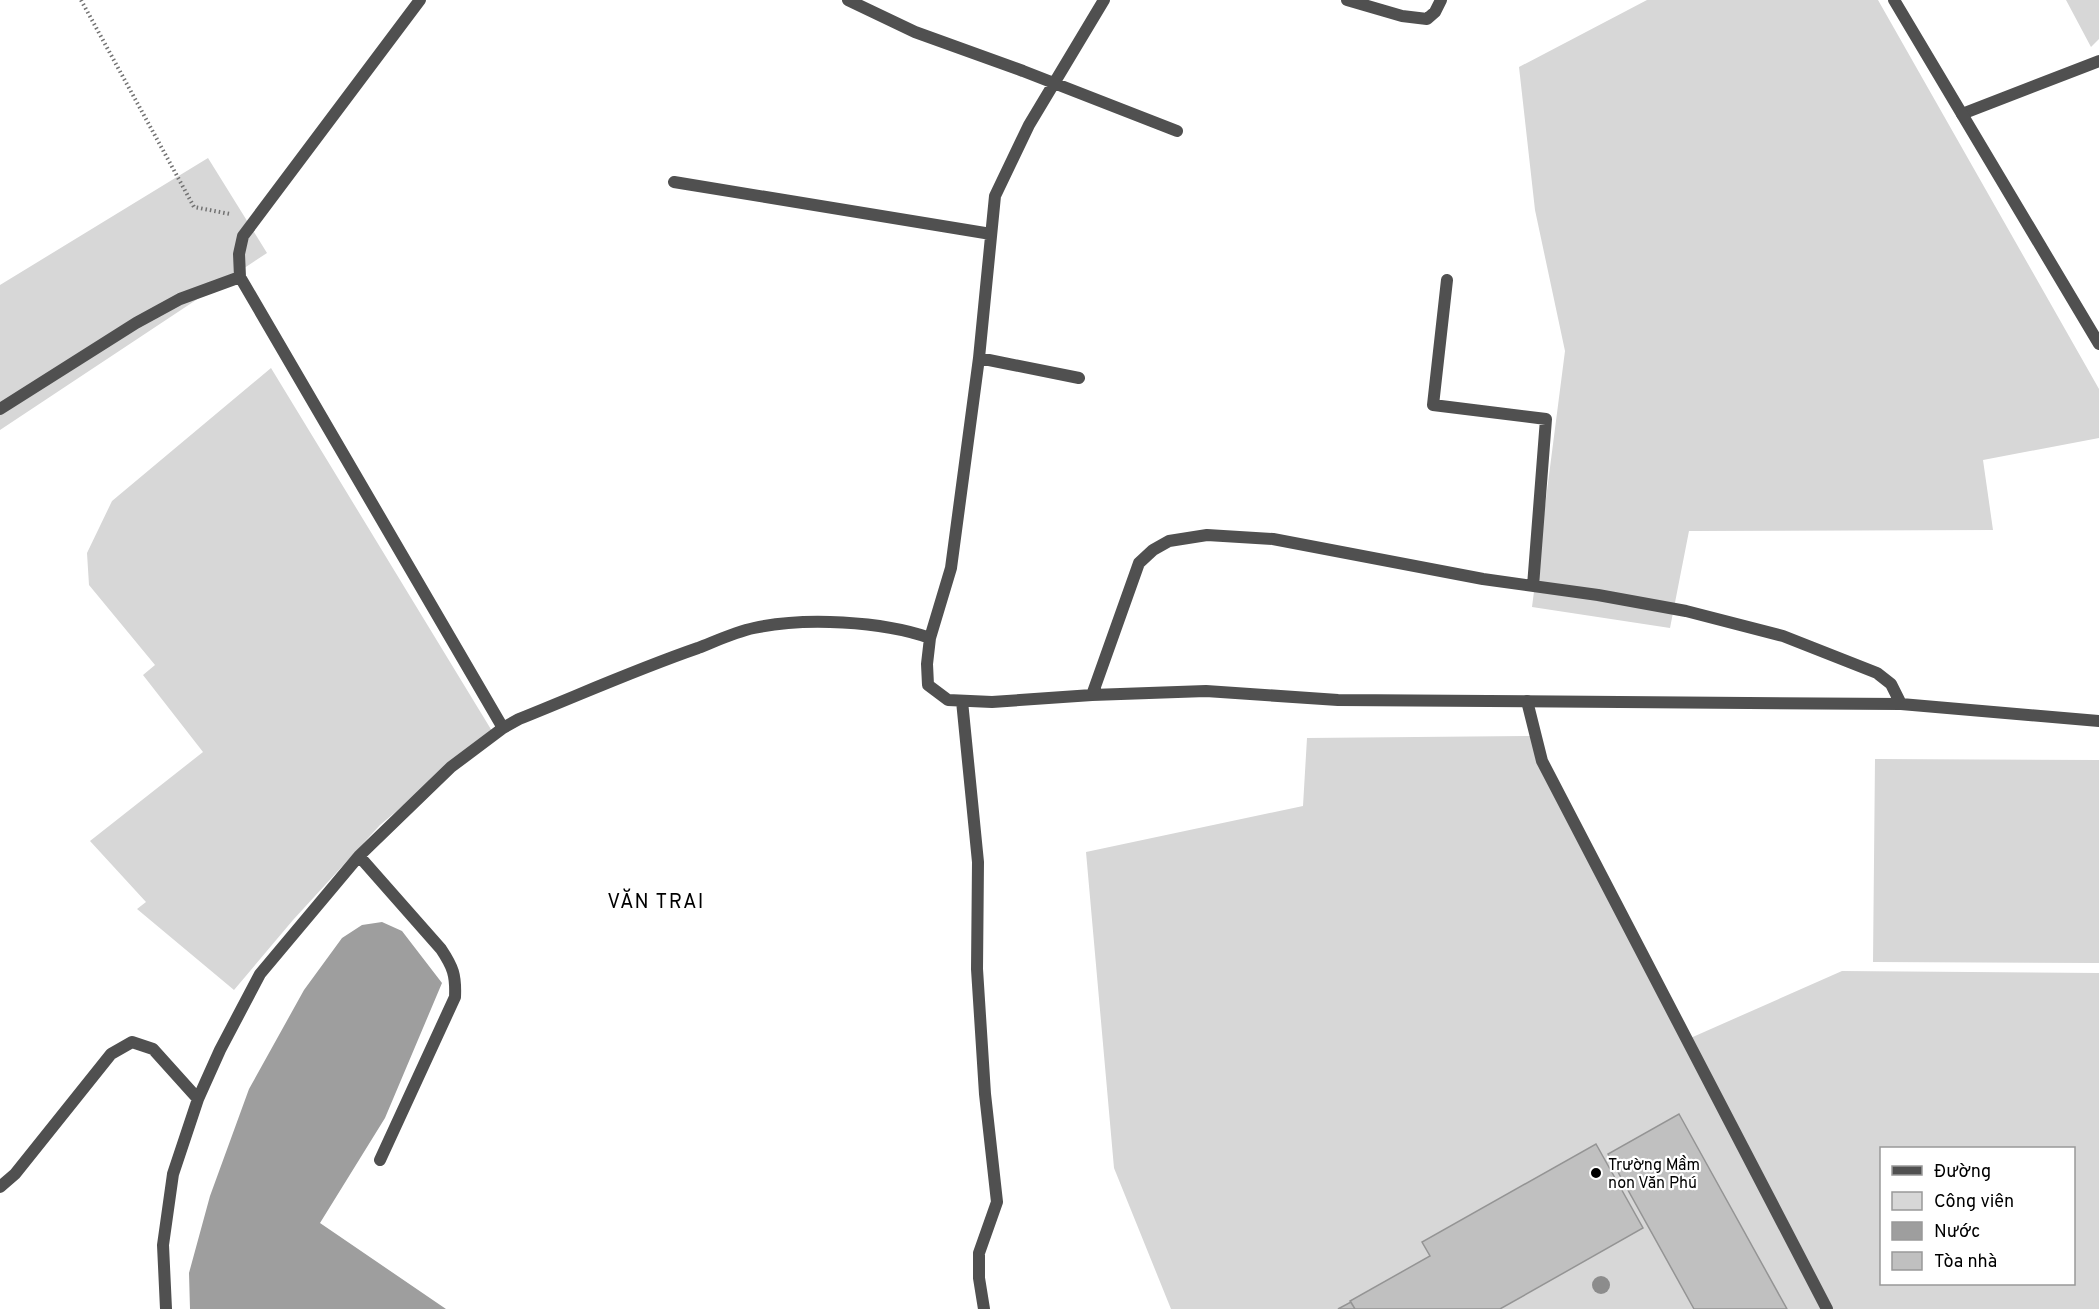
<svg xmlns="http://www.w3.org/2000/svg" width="2099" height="1309" font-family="Overpass,sans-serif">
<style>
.green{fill:#d7d7d7;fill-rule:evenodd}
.water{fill:#9e9e9e}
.building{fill:#c0c0c0;stroke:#949494;stroke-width:1.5}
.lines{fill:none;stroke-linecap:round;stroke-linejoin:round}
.path{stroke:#727272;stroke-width:4;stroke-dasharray:1.5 3;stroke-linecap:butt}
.service{stroke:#505050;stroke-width:12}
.minor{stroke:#505050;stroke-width:12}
.tree{fill:#8c8c8c}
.poi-dot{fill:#000;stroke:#fff;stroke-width:2}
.labels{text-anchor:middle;stroke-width:4.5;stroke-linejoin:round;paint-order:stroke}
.poi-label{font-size:16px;fill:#000;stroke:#fff;text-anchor:start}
.quarter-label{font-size:20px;letter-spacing:1.5px;fill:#000;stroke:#fff}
</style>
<rect width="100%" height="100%" fill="#fff"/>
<path class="green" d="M 1647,0 L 1878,0 L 2099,389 L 2099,438 L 1983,460 L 1993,530 L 1689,531 L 1670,628 L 1532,607 L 1565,351 L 1535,210 L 1519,67 Z
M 2066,0 L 2099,0 L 2099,39 L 2091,47 Z
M 208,158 L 267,253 L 0,430 L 0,285 Z
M 271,368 L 492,731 L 380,825 L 293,920 L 234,990 L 137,909 L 146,902 L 90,841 L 203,752 L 143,675 L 155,665 L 89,585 L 87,553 L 112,501 Z
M 1530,736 L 1686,1040 L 1842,971 L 2099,973 L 2099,1309 L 1171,1309 L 1114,1168 L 1086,852 L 1303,806 L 1307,738 ZM 1882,1148 L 2074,1148 L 2074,1284 L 1882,1284 Z
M 1875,759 L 2099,760 L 2099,963 L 1873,962 Z"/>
<path class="water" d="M 382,922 L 402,931 L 442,983 L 385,1118 L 320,1223 L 446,1309 L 190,1309 L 189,1273 L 210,1196 L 249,1089 L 304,990 L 342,938 L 362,925 Z"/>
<path class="building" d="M 1679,1114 L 1787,1309 L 1694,1309 L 1608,1154 Z
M 1596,1144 L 1643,1228 L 1500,1309 L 1355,1309 L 1350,1301 L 1430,1256 L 1422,1242 Z
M 1351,1302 L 1355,1309 L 1338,1309 Z"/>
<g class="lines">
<path class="path" d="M 81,0 L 194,207 L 230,214"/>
<path class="service" d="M 1962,114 L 2099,61
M 1527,701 L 1542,761 L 1827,1309"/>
<path class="minor" d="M 420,0 L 243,236 L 239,254 L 240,277 L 503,728
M 848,0 L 915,32 L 1023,71 L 1177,131
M 1347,0 L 1402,16 L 1427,19 L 1435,12 L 1441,0
M 1894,0 L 2099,344
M 674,182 L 991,234
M 1447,280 L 1433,405 L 1546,419 L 1533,586
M 979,358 L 1079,378
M 0,409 L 136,323 L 180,299 L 240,277
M 930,638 L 951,568 L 979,358 L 995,196 L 1029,125 L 1104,0
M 1092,695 L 1139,563 L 1153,550 L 1169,541 L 1207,535 L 1273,539 L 1483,579 L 1598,595 L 1686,611 L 1783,636 L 1877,673 L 1891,684 L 1901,704
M 962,701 L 978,862 L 977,969 L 985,1094 L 997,1202 L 979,1253 L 979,1278 L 984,1309
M 359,856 L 441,949 C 453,967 456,975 455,997 L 380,1160
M 0,1187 L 15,1174 L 111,1054 L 132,1042 L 153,1049 L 198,1099
M 166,1309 L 163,1245 L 173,1174 L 198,1099 L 220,1050 L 260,974 L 359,856 L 451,767 L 503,728 L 519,719 C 579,695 637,669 698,648 C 716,641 735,632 754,628 C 804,617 882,621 930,638 L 927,664 L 928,685 L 948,700 L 992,702 L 1092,695 L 1206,691 L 1338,700 L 1901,704 L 2099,721"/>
</g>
<circle class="tree" cx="1601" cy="1285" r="9"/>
<circle class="poi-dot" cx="1596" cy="1173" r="6"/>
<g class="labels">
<g class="poi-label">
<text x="1608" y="1170">Trường Mầm<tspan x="1608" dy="18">non Văn Phú</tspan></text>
</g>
<g class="quarter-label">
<text x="656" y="908">VĂN TRAI</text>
</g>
</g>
<rect x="1880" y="1147" width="195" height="138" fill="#ffffff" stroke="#999999" stroke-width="1.5"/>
<rect x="1892" y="1166" width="30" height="9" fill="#505050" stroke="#999999" stroke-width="1.5"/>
<text x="1934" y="1177" font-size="18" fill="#000000">Đường</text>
<rect x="1892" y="1192" width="30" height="18" fill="#d7d7d7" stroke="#999999" stroke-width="1.5"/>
<text x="1934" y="1207" font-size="18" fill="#000000">Công viên</text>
<rect x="1892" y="1222" width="30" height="18" fill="#9e9e9e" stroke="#999999" stroke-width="1.5"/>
<text x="1934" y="1237" font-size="18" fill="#000000">Nước</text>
<rect x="1892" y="1252" width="30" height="18" fill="#c0c0c0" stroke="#999999" stroke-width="1.5"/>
<text x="1934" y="1267" font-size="18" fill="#000000">Tòa nhà</text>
</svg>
